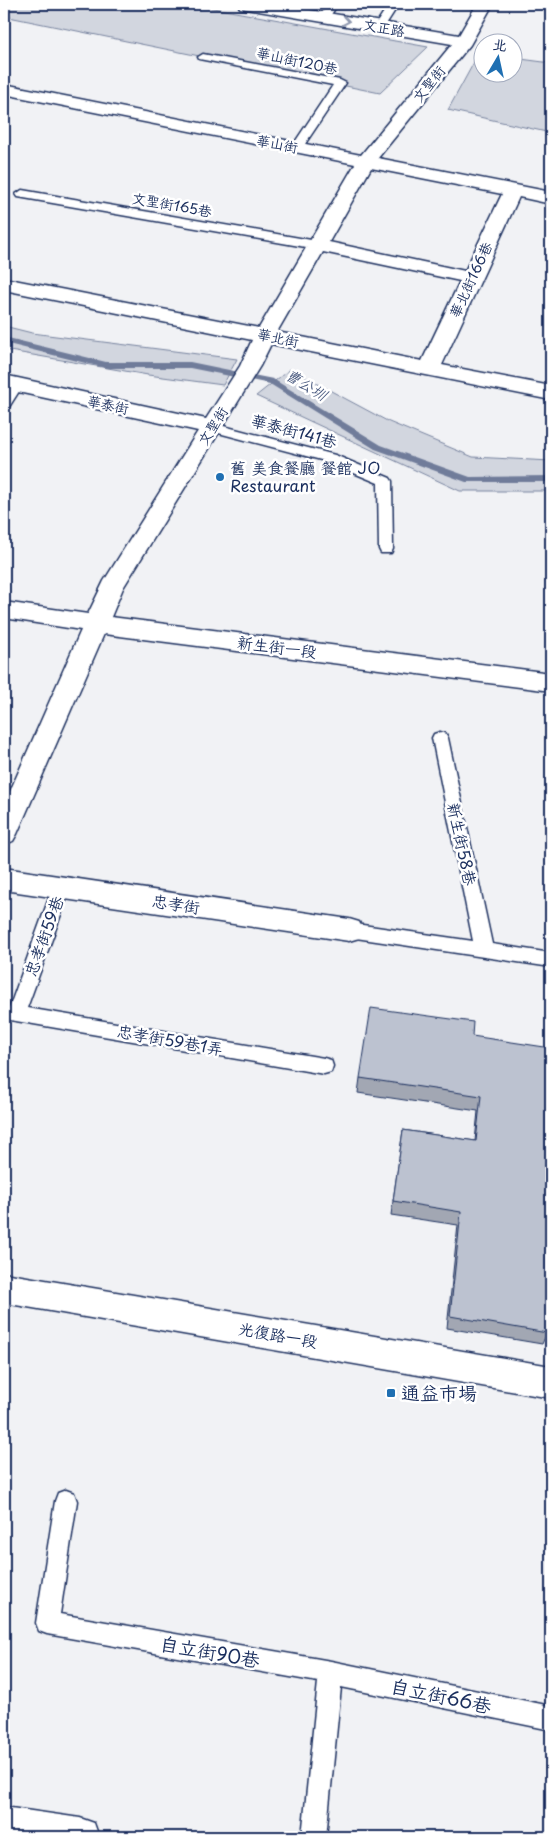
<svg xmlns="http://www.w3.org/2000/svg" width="555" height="1841" font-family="'Playpen Sans','LXGW WenKai TC',sans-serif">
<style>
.green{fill:#d2d6df;stroke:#76829e}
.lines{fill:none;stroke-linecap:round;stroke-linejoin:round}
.stream{fill:#707c9a;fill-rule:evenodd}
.lane-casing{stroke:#1b2f5e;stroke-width:3}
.street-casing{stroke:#1b2f5e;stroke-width:3}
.secondary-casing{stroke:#1b2f5e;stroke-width:3}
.lane{fill:#fff;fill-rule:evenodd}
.street{fill:#fff;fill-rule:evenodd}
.secondary{fill:#fff;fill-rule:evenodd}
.wall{fill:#a2a7b3;stroke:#1b2f5e}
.building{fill:#bcc2d0;stroke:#1b2f5e}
.oneway{stroke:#8d97ae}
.poi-dot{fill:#1f6fb2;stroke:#fff;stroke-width:2}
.labels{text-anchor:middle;stroke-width:5;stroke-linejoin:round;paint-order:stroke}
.far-street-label{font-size:14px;fill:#1b2f5e;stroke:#fff}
.far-water-label{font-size:15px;font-style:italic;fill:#4c5c81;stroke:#fff}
.street-label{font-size:16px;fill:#1b2f5e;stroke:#fff}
.poi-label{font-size:16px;fill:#1b2f5e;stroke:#fff;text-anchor:start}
.near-poi-label{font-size:19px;fill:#1b2f5e;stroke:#fff;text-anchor:start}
.near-street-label{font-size:19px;fill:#1b2f5e;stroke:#fff}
</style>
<rect width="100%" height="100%" fill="#f1f2f5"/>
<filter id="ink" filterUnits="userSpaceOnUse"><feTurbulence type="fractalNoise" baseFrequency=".02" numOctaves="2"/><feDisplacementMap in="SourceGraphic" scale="10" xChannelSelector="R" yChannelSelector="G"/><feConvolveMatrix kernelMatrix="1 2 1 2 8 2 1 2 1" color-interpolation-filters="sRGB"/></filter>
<g filter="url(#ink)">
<path class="green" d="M 4,4 L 191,4 L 428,47 L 380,93 L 4,16 Z
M 479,53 L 482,54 L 482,72 L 512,72 L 513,58 L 551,63 L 551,133 L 448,110 Z
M 4,326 L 32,333 L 237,359 L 223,385 L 148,375 L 4,350 Z
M 290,369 L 389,422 L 473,457 L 551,461 L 551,491 L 460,491 L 256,396 Z"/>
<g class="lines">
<path class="stream" d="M 4,337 L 106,362 L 190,362 L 273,379 L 381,445 L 470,477 L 551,476 L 551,482 L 466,482 L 375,449 L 270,384 L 190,368 L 106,368 L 4,343 Z"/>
<defs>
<path id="lane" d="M 328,4 L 338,4 L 328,19 L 320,19 L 319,17 Z
M 389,4 L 399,4 L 383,29 L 375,29 L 374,27 Z
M 203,54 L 340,80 L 346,83 L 301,150 L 297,151 L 291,148 L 333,85 L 199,59 L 198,57 Z
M 22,190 L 317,241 L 323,245 L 317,249 L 18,197 L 16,194 Z
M 16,381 L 23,385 L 9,407 L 4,408 L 4,394 L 11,382 Z
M 212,423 L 335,455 L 390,478 L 392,481 L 393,549 L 391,553 L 381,553 L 379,549 L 378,483 L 325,461 L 207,430 L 205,427 L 207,424 Z
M 440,732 L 446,734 L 448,738 L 492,944 L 551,953 L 551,967 L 349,937 L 343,935 L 340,930 L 343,925 L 349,923 L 473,941 L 432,738 L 434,734 Z
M 62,880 L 68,882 L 71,887 L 27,1008 L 324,1058 L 331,1060 L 333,1066 L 331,1072 L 324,1074 L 10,1020 L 7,1014 L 53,887 L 56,882 Z
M 66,1490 L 74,1493 L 77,1501 L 60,1614 L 331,1661 L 551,1706 L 551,1730 L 341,1687 L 326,1837 L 302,1837 L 318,1682 L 47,1634 L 39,1631 L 36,1623 L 55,1501 L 58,1493 Z"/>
<path id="street" d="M 238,4 L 274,4 L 459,35 L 477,4 L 493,4 L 470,45 L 378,158 L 551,192 L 551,204 L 519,197 L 442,365 L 551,386 L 551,400 L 271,344 L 260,366 L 123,588 L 111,617 L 551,673 L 551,691 L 104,634 L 17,834 L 13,841 L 4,845 L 4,805 L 81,630 L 4,618 L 4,602 L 88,614 L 104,581 L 198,431 L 4,389 L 4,375 L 206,419 L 240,366 L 252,340 L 4,290 L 4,278 L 259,328 L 355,164 L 4,94 L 4,84 L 361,155 L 452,44 L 246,9 L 240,8 ZM 371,168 L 502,194 L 465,271 L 329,242 ZM 323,252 L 460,281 L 422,361 L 277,332 Z
M 4,868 L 349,919 L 359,922 L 363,930 L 359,938 L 349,941 L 4,890 Z
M 4,1807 L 80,1818 L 94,1823 L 99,1837 L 4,1837 Z"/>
<path id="secondary" d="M 4,1273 L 551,1366 L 551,1398 L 4,1303 Z"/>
</defs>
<use href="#lane" class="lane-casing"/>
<use href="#street" class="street-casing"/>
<use href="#secondary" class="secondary-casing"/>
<use href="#lane" class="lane"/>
<use href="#street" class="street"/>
<use href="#secondary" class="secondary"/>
</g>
<path class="wall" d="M 472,1036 L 547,1333 L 542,1344 L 447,1328 L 458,1225 L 391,1215 L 403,1130 L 475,1141 L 478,1111 L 358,1093 L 360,1078 Z"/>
<path class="building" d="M 371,1008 L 473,1022 L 472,1036 L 551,1048 L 551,1273 L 547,1333 L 450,1316 L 461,1212 L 393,1201 L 403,1130 L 476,1141 L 481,1096 L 360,1078 Z"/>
<defs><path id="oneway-chevron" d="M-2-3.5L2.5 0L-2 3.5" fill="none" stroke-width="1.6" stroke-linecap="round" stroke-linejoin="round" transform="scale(1.25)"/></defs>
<use class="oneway" href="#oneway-chevron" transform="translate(346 21) rotate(10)"/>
</g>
<g class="poi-dot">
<circle cx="220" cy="477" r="5"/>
<rect x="386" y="1388" width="10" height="10" rx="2.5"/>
</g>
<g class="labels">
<g class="far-street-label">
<text transform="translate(384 28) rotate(10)" y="5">文正路</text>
<text transform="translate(297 61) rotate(12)" y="5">華山街120巷</text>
<text transform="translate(429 84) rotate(-51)" y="5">文聖街</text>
<text transform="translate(277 144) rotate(11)" y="5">華山街</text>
<text transform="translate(172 205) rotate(10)" y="5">文聖街165巷</text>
<text transform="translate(471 280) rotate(-65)" y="5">華北街166巷</text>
<text transform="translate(278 338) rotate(12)" y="5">華北街</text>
<text transform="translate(108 405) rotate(12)" y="5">華泰街</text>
<text transform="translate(213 426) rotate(-58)" y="5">文聖街</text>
</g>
<g class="far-water-label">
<text transform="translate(306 385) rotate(31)" y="5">曹公圳</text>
</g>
<g class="street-label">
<text transform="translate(294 431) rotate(15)" y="6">華泰街141巷</text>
<text transform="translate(277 647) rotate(7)" y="6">新生街一段</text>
<text transform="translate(462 844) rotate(78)" y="6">新生街58巷</text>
<text transform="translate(176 904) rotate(9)" y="6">忠孝街</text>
<text transform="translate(44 936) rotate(-70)" y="6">忠孝街59巷</text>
<text transform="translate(170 1040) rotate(10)" y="6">忠孝街59巷1弄</text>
<text transform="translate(278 1335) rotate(10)" y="6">光復路一段</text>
</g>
<g class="poi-label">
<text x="230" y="474">舊 美食餐廳 餐館 JO<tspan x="230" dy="18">Restaurant</tspan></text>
</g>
<g class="near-poi-label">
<text x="401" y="1400">通益市場</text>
</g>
<g class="near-street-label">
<text transform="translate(210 1652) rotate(10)" y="7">自立街90巷</text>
<text transform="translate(441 1696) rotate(12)" y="7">自立街66巷</text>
</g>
</g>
<rect width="555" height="1841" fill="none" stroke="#fff" stroke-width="20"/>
<rect x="10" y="10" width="535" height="1821" fill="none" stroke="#1b2f5e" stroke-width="2" filter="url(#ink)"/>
<g transform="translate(498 58) rotate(9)"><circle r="24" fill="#ffffff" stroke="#a4acbf"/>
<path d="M0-4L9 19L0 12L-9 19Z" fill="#1f6fb2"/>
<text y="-8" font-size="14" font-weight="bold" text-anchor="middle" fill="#1b2f5e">北</text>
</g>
</svg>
